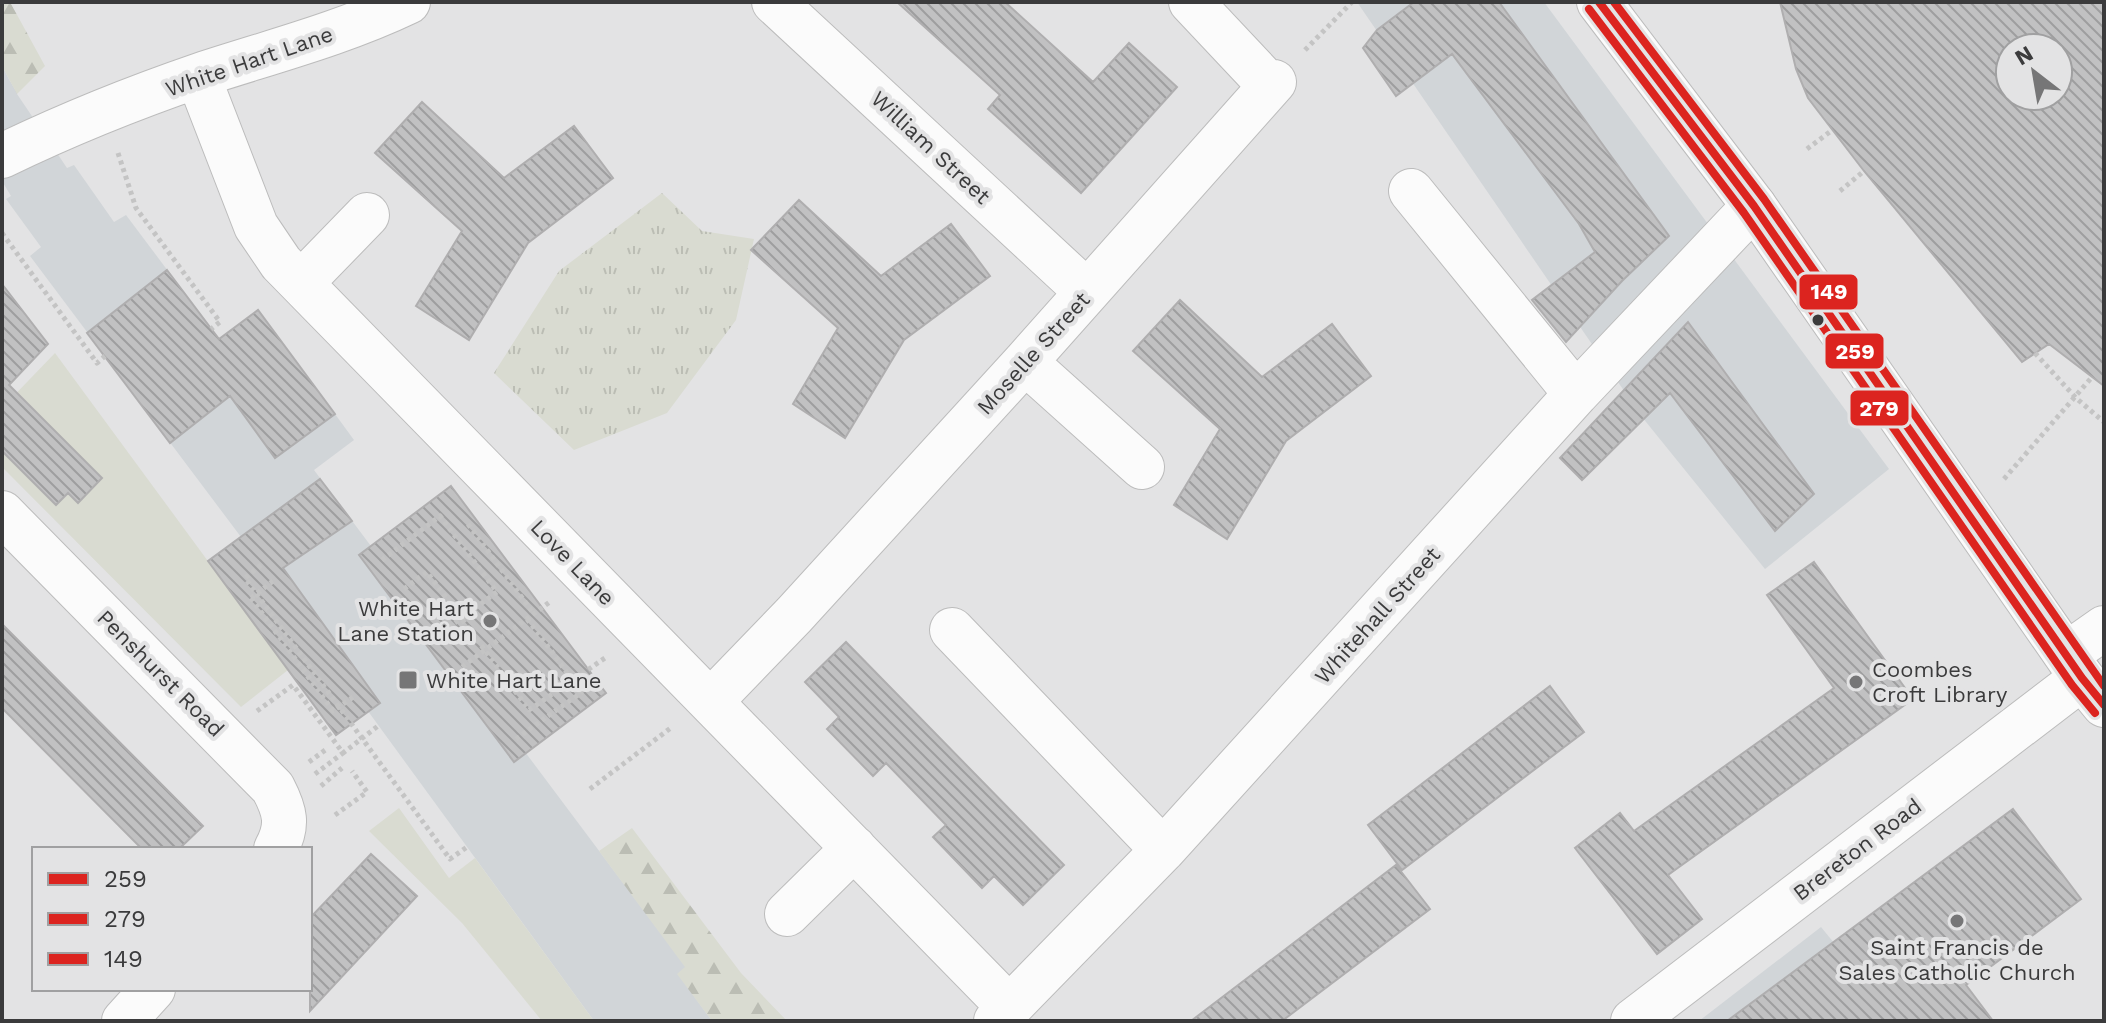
<svg xmlns="http://www.w3.org/2000/svg" width="2106" height="1023" font-family="'Work Sans',sans-serif">
<style>
.built{fill:#d1d5d8}
.grass{fill:#d9dbd1}
.forest{fill:url(#forest-firs)}
.park{fill:url(#park-tufts)}
.building{fill:url(#building-back-hatch);stroke:#afaeaf;stroke-width:2;fill-rule:evenodd}
.lines{fill:none;stroke-linecap:round;stroke-linejoin:round}
.minor-casing{stroke:#bcbcbc;stroke-width:46}
.major-casing{stroke:#bcbcbc;stroke-width:46}
.path{stroke:#c4c4c4;stroke-width:5;stroke-dasharray:4 4;stroke-linecap:butt}
.minor{stroke:#fbfbfb;stroke-width:44}
.major{stroke:#fbfbfb;stroke-width:44}
.path-bridge{stroke:#c4c4c4;stroke-width:5;stroke-dasharray:4 4;stroke-linecap:butt}
.bus-1-casing{stroke:#e3e3e4;stroke-width:14}
.bus-2-casing{stroke:#e3e3e4;stroke-width:14}
.bus-3-casing{stroke:#e3e3e4;stroke-width:14}
.bus-1{stroke:#dc241f;stroke-width:8}
.bus-2{stroke:#dc241f;stroke-width:8}
.bus-3{stroke:#dc241f;stroke-width:8}
.bus-dot{fill:#3b3b3c;stroke:#e3e3e4;stroke-width:3}
.poi-dot{fill:#767677;stroke:#e3e3e4;stroke-width:3}
.labels{text-anchor:middle;stroke-width:8;stroke-linejoin:round;paint-order:stroke}
.street-label{font-size:22px;fill:#3b3b3c;stroke:#e3e3e4}
.poi-label{font-size:22px;fill:#3b3b3c;stroke:#e3e3e4;text-anchor:start}
.line-badge{stroke:#e3e3e4;stroke-width:3}
.badge-label{font-size:22px;text-anchor:middle;font-weight:bold;fill:#fff}
</style>
<defs>
<pattern id="forest-firs" width="22" height="20" patternUnits="userSpaceOnUse" patternTransform="scale(2)"><rect width="22" height="20" fill="#d9dbd1"/><path d="M5 1l3.5 6h-7zM16 11l3.5 6h-7z" fill="#bbbdb4"/></pattern>
<pattern id="park-tufts" width="24" height="20" patternUnits="userSpaceOnUse" patternTransform="scale(2)"><rect width="24" height="20" fill="#d9dbd1"/><path d="M3 7l-1-3M5 7V3M7 7l1-3M15 17l-1-3M17 17v-4M19 17l1-3" fill="none" stroke="#bbbdb4"/></pattern>
<pattern id="building-back-hatch" width="6" height="6" patternUnits="userSpaceOnUse" patternTransform="scale(2)"><rect width="6" height="6" fill="#c1c1c2"/><path d="M-1 5l2 2M0 0l6 6M5-1l2 2" fill="none" stroke="#9e9e9f"/></pattern>
</defs>
<rect width="100%" height="100%" fill="#e3e3e4"/>
<path class="built" d="M 1357,2 L 1544,2 L 1889,469 L 1765,569 L 1642,417 Z
M 2,66 L 17,94 L 67,168 L 74,165 L 114,222 L 126,215 L 219,339 L 258,310 L 335,414 L 354,440 L 314,470 L 686,967 L 678,974 L 712,1021 L 594,1021 L 241,537 L 30,256 L 41,247 L 6,199 L 11,196 L 2,181 Z
M 1821,927 L 1898,1021 L 1699,1021 Z"/>
<path class="grass" d="M 55,353 L 288,670 L 241,707 L 2,467 L 2,408 Z
M 399,808 L 449,878 L 475,858 L 594,1021 L 542,1021 L 462,923 L 369,831 Z"/>
<path class="forest" d="M 2,2 L 10,2 L 45,66 L 17,94 L 2,66 Z
M 632,828 L 741,973 L 787,1021 L 712,1021 L 677,974 L 685,967 L 599,851 Z"/>
<path class="park" d="M 662,193 L 702,231 L 754,239 L 736,320 L 667,413 L 574,450 L 494,373 L 559,271 Z"/>
<path class="building" d="M 897,2 L 1005,2 L 1093,82 L 1129,43 L 1177,87 L 1081,193 L 988,109 L 1000,95 Z
M 1414,2 L 1499,2 L 1669,236 L 1622,281 L 1566,342 L 1532,300 L 1595,252 L 1579,224 L 1452,54 L 1396,96 L 1363,48 L 1377,30 Z
M 1780,2 L 2104,2 L 2104,386 L 2049,344 L 2022,362 L 1864,171 L 1808,98 L 1796,69 ZM 2010,48 L 2058,48 L 2058,96 L 2010,96 Z
M 422,102 L 504,178 L 574,126 L 613,178 L 528,243 L 469,340 L 416,306 L 462,231 L 375,153 Z
M 799,200 L 881,276 L 951,224 L 990,276 L 904,340 L 845,438 L 793,404 L 838,328 L 751,250 Z
M 167,270 L 219,339 L 258,310 L 335,414 L 275,458 L 230,396 L 170,443 L 87,333 Z
M 2,284 L 48,344 L 9,385 L 102,478 L 78,503 L 68,493 L 56,505 L 2,451 Z
M 1180,300 L 1262,377 L 1332,324 L 1371,376 L 1286,441 L 1227,539 L 1174,505 L 1220,429 L 1133,351 Z
M 1688,322 L 1814,494 L 1775,531 L 1670,393 L 1582,480 L 1560,458 Z
M 320,479 L 352,521 L 283,568 L 380,703 L 336,735 L 208,561 Z
M 451,486 L 606,693 L 514,762 L 359,555 Z
M 1814,562 L 1913,699 L 1668,875 L 1702,919 L 1657,954 L 1575,848 L 1620,813 L 1634,831 L 1834,688 L 1767,595 Z
M 2,624 L 203,826 L 179,849 L 142,849 L 2,708 Z
M 846,642 L 1064,865 L 1023,905 L 994,876 L 982,888 L 933,837 L 946,825 L 886,763 L 873,776 L 827,729 L 839,717 L 805,682 Z
M 1550,686 L 1584,732 L 1402,870 L 1368,825 Z
M 2013,809 L 2081,899 L 1966,985 L 1993,1021 L 1727,1021 Z
M 371,854 L 417,896 L 310,1011 L 310,918 Z
M 1396,865 L 1430,909 L 1282,1021 L 1191,1021 Z"/>
<g class="lines">
<defs>
<path id="minor" d="M 774,2 L 1087,292
M 1191,2 L 1270,86
M 198,76 L 256,226 L 281,263 L 1009,1007
M 2,156 C 66,125 133,98 200,75 C 270,52 341,34 408,2
M 1411,191 L 1576,394
M 301,283 L 367,215
M 1025,362 L 1142,467
M 2,513 L 273,788 C 285,811 289,825 276,849
M 952,630 L 1163,850
M 2067,654 L 2104,628
M 711,701 L 794,615 L 1025,362 L 1274,82
M 787,914 L 854,848
M 124,1021 L 153,989
M 996,1021 L 1163,850 L 1576,394 L 1754,206
M 1633,1021 L 2082,678"/>
<path id="major" d="M 1599,2 L 1754,206 L 2082,678 L 2104,705"/>
</defs>
<use href="#minor" class="minor-casing"/>
<use href="#major" class="major-casing"/>
<path class="path" d="M 1305,50 L 1352,2
M 1807,149 L 1831,131
M 118,153 L 136,208 L 220,322 L 211,329
M 1840,191 L 1864,171
M 2,233 L 97,363 L 105,356
M 2035,353 L 2076,398 L 2104,422
M 2004,479 L 2092,377
M 468,524 L 534,614
M 382,560 L 440,516 L 497,592 L 438,635
M 261,565 L 245,578 L 450,859 L 467,847
M 404,589 L 427,572 L 529,710 L 605,658
M 251,598 L 333,711 L 356,695
M 527,619 L 553,653
M 462,667 L 551,601
M 257,711 L 293,685 L 343,753 L 378,726
M 516,739 L 548,716
M 309,762 L 328,748
M 315,774 L 343,753
M 321,786 L 342,768
M 590,789 L 672,727
M 335,815 L 367,792 L 352,771"/>
<use href="#minor" class="minor"/>
<use href="#major" class="major"/>
<path class="path-bridge" d="M 251,598 L 273,581
M 548,716 L 581,693 L 553,653"/>
<defs>
<path id="bus-1" d="M 1599,2 L 1754,206 L 2082,678 L 2104,705"/>
<path id="bus-2" d="M 1589,9 L 1744,213 L 2072,685 L 2095,713"/>
<path id="bus-3" d="M 1614,2 L 1764,199 L 2104,686"/>
</defs>
<use href="#bus-1" class="bus-1-casing"/>
<use href="#bus-2" class="bus-2-casing"/>
<use href="#bus-3" class="bus-3-casing"/>
<use href="#bus-1" class="bus-1"/>
<use href="#bus-2" class="bus-2"/>
<use href="#bus-3" class="bus-3"/>
</g>
<circle class="bus-dot" cx="1818" cy="320" r="7"/>
<g class="poi-dot">
<circle cx="490" cy="621" r="8"/>
<rect x="398" y="670" width="20" height="20" rx="4"/>
<circle cx="1856" cy="682" r="8"/>
<circle cx="1957" cy="921" r="8"/>
</g>
<g class="labels">
<g class="street-label">
<text transform="translate(249 61) rotate(-19)" y="8">White Hart Lane</text>
<text transform="translate(931 147) rotate(43)" y="8">William Street</text>
<text transform="translate(1033 353) rotate(-48)" y="8">Moselle Street</text>
<text transform="translate(573 562) rotate(46)" y="8">Love Lane</text>
<text transform="translate(1377 615) rotate(-48)" y="8">Whitehall Street</text>
<text transform="translate(161 673) rotate(45)" y="8">Penshurst Road</text>
<text transform="translate(1857 849) rotate(-37)" y="8">Brereton Road</text>
</g>
<g class="poi-label">
<text x="474" y="616" text-anchor="end">White Hart<tspan x="474" dy="25">Lane Station</tspan></text>
<text x="1872" y="677">Coombes<tspan x="1872" dy="25">Croft Library</tspan></text>
<text x="426" y="688">White Hart Lane</text>
<text x="1957" y="955" text-anchor="middle">Saint Francis de<tspan x="1957" dy="25">Sales Catholic Church</tspan></text>
</g>
</g>
<g class="line-badge">
<rect x="1798" y="273" width="61" height="38" rx="8" fill="#dc241f"/>
<rect x="1824" y="332" width="61" height="38" rx="8" fill="#dc241f"/>
<rect x="1849" y="389" width="61" height="38" rx="8" fill="#dc241f"/>
</g>
<g class="badge-label">
<text x="1829" y="299">149</text>
<text x="1855" y="359">259</text>
<text x="1879" y="416">279</text>
</g>
<rect width="2106" height="1023" fill="none" stroke="#3b3b3c" stroke-width="8"/>
<rect x="32" y="847" width="280" height="144" fill="#e3e3e4" stroke="#a0a0a1" stroke-width="2"/>
<rect x="48" y="873" width="40" height="12" fill="#dc241f" stroke="#a0a0a1" stroke-width="2"/>
<text x="104" y="887" font-size="24" fill="#3b3b3c">259</text>
<rect x="48" y="913" width="40" height="12" fill="#dc241f" stroke="#a0a0a1" stroke-width="2"/>
<text x="104" y="927" font-size="24" fill="#3b3b3c">279</text>
<rect x="48" y="953" width="40" height="12" fill="#dc241f" stroke="#a0a0a1" stroke-width="2"/>
<text x="104" y="967" font-size="24" fill="#3b3b3c">149</text>
<g transform="translate(2034 72) rotate(329)"><circle r="38" fill="#e3e3e4" stroke="#a0a0a1" stroke-width="2"/>
<path d="M0-6L14 30L0 20L-14 30Z" fill="#767677"/>
<text y="-12" font-size="22" font-weight="bold" text-anchor="middle" fill="#3b3b3c">N</text>
</g>
</svg>
